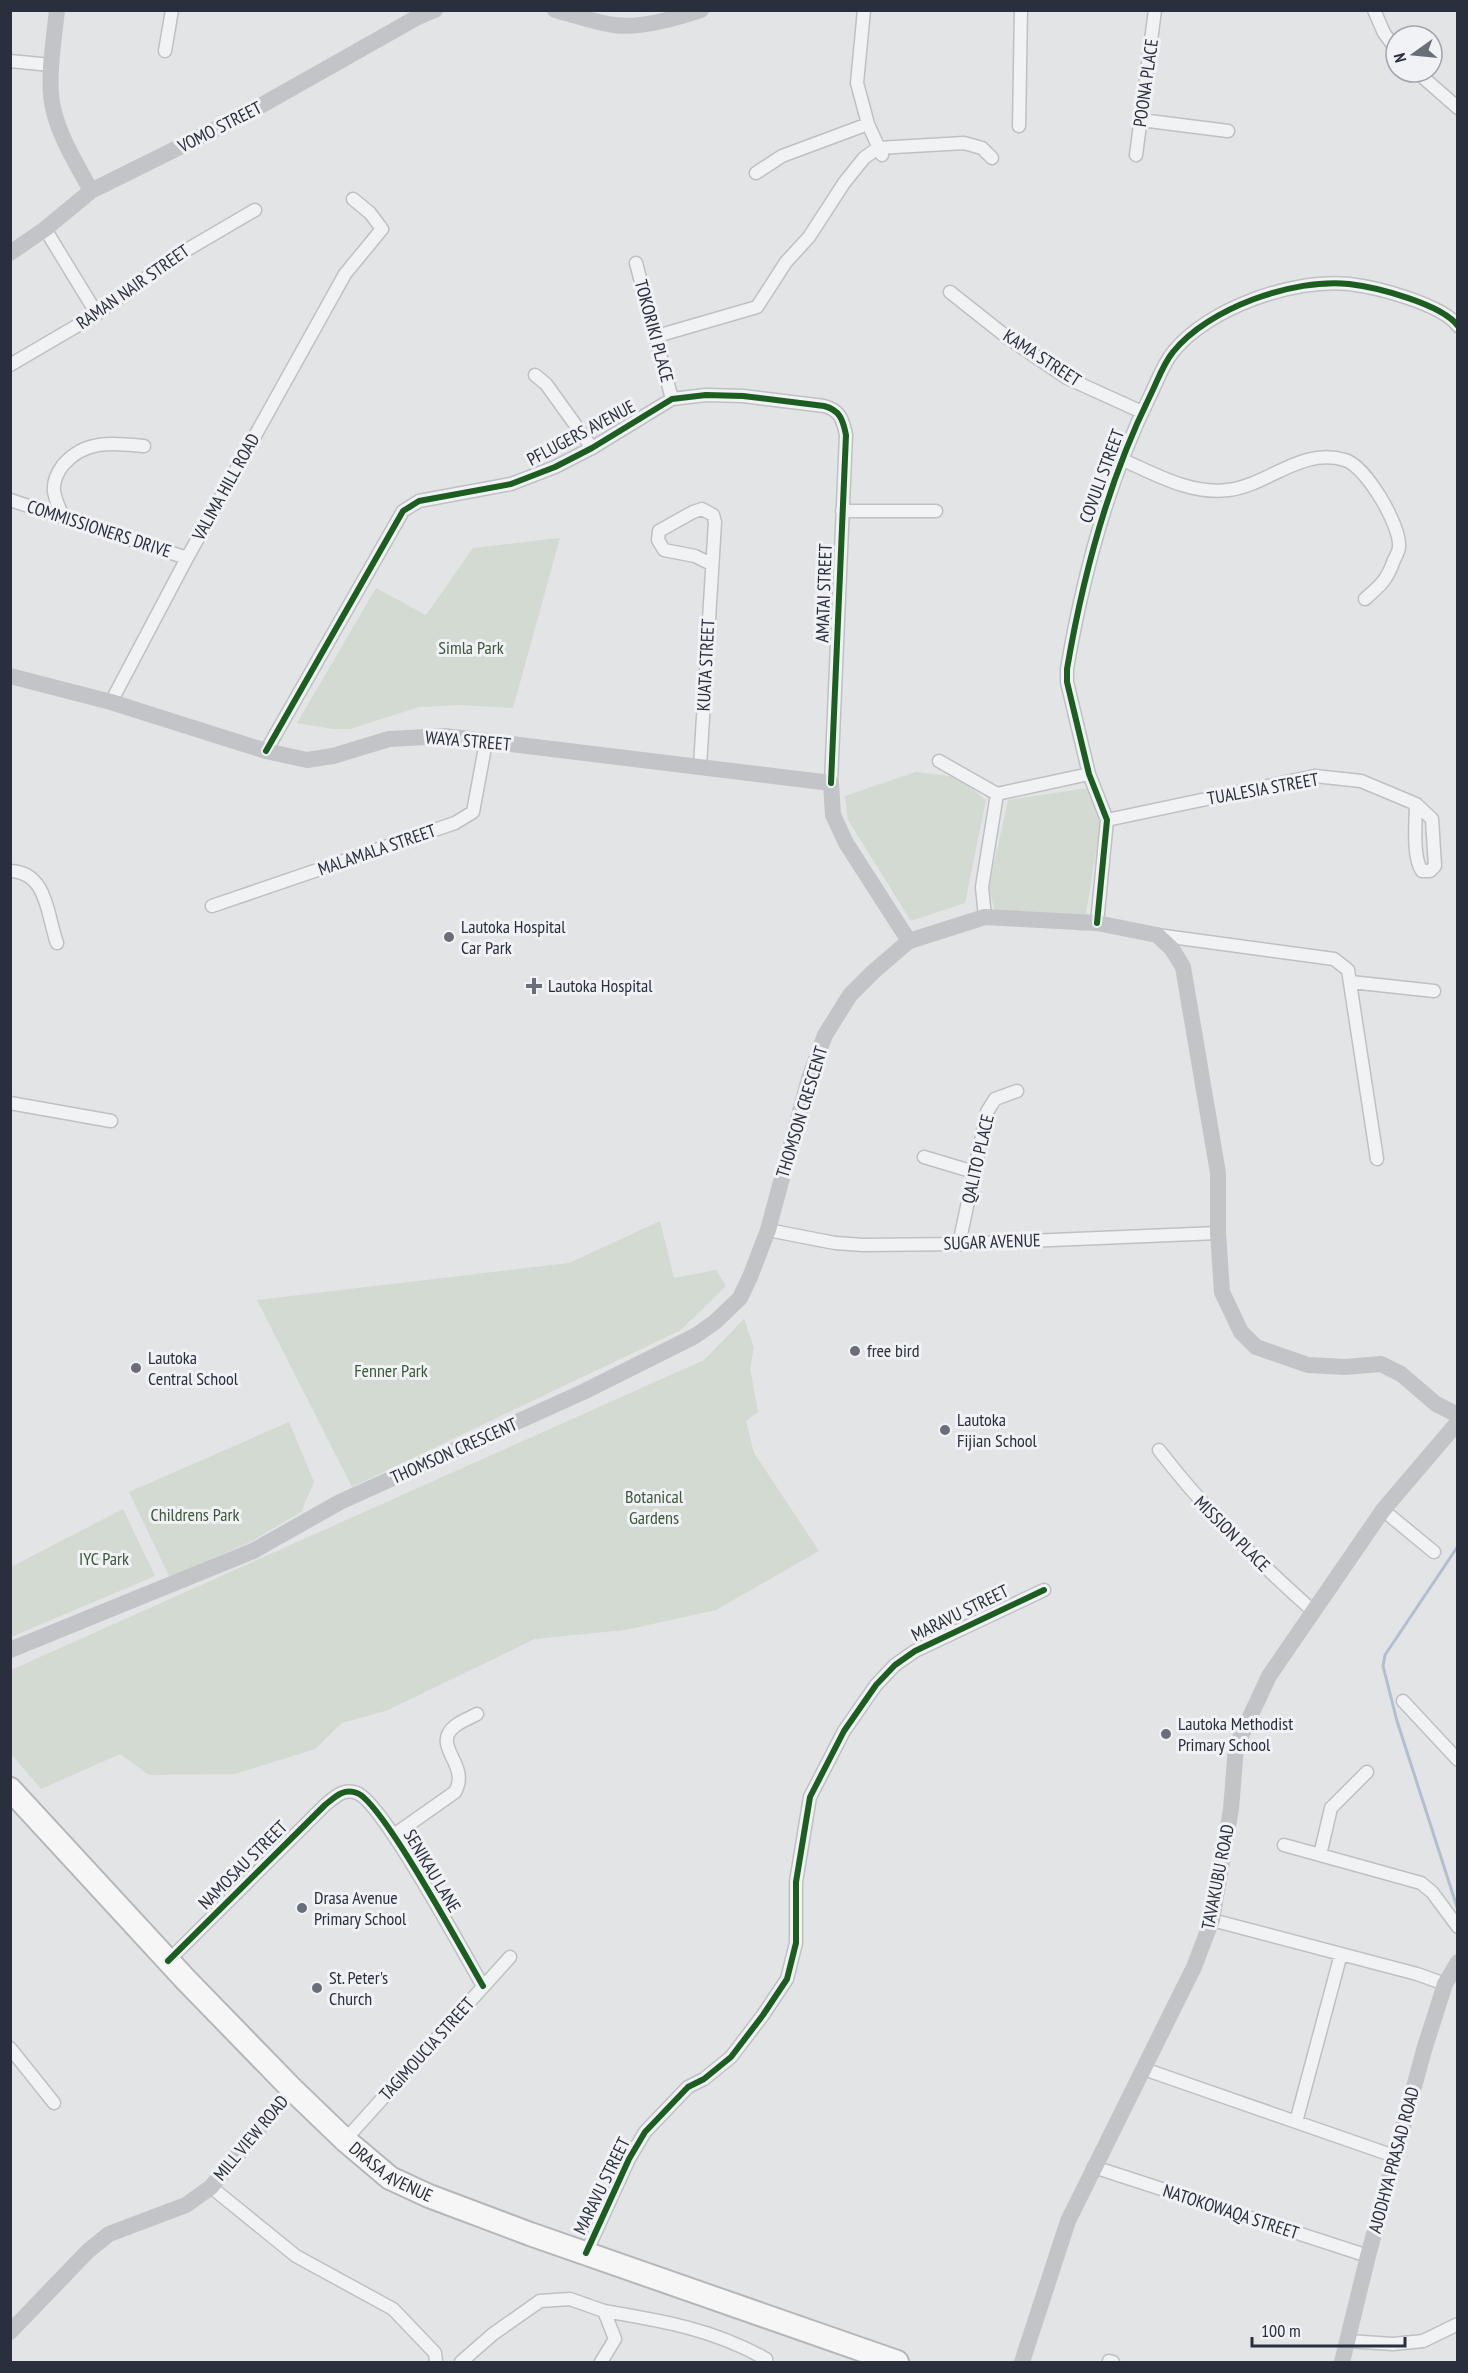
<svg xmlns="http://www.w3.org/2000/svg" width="1468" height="2373" font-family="'PT Sans Narrow',sans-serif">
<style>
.green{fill:#d2dad2}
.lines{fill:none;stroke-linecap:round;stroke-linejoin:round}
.stream{stroke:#b3becf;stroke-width:3}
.street-casing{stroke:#bfc0c3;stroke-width:15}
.highway-casing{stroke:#b4b7ba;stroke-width:26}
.street{stroke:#f1f2f4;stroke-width:12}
.secondary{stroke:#c3c4c8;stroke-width:16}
.highway{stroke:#f6f6f6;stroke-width:22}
.cycleway-casing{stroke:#f0f2f6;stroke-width:10}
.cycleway{stroke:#1b5e20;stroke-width:6}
.poi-dot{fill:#6a6e79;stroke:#f0f2f6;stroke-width:2}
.labels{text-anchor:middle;stroke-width:6;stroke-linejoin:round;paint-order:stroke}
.street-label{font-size:18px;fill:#2a2f3e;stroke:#f0f2f6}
.park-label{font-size:18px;fill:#3c5839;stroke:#f0f2f6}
.poi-label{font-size:18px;fill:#2a2f3e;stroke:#f0f2f6;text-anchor:start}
</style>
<rect width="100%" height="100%" fill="#e2e4e6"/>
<path class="green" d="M 560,538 L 513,708 L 458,705 L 419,707 L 350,729 L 333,729 L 297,723 L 376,588 L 426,615 L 473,548 Z
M 916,772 L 957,777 L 986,800 L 965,903 L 911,921 L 848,820 L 845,796 Z
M 1088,788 L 1101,821 L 1083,931 L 996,918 L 989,886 L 1008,800 Z
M 660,1221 L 674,1278 L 716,1270 L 726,1286 L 681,1330 L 352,1487 L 257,1300 L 569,1263 Z
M 744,1319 L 754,1348 L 750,1368 L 758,1412 L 746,1421 L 754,1453 L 819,1551 L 716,1610 L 625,1630 L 535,1639 L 388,1710 L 342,1723 L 315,1749 L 235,1774 L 149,1775 L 120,1754 L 41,1789 L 11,1754 L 11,1670 L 704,1360 Z
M 289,1422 L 314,1482 L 301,1512 L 250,1542 L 170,1578 L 129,1492 Z
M 123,1509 L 155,1576 L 11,1637 L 11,1567 Z"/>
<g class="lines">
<path class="stream" d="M 1458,1546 L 1385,1655 L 1383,1666 L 1397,1721 L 1458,1910"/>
<defs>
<path id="street" d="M 864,10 L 857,83 L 868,124 L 882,155
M 1374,10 L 1384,33 L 1396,49
M 165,51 L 172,10
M 10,61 L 51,65
M 1417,72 L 1458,108
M 1141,120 L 1228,131
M 1019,126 L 1021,10
M 1136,155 L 1155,10
M 756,173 L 782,156 L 868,124
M 45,229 L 97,314
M 636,263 L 672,399
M 950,292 L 1008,338 L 1067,378 L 1142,412
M 657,336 L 757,307 L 786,262 L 809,237 L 844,183 L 864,158 L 878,148 L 964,143 L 982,148 L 992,158
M 10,365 L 97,314 L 173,258 L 255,210
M 535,375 L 546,384 L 592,448
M 1123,460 C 1155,474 1191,495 1228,490 C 1269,485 1301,447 1345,460 C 1366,466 1401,526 1399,547 C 1399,551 1396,556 1394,560 C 1387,580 1381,585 1365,599
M 10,500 L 187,558
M 842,511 L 936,511
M 63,517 C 60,509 55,500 54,491 C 53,481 57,473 63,465 C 85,439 114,443 144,446
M 111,702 L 187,558 L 345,274 L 382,229 L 370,213 L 353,199
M 266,751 L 403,511 L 419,501 L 511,484 L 555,467 L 592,448 L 672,399 L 706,395 L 743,396 L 824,406 C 840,410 843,420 846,435 L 831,783
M 939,761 L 997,794
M 700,766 L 715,522 L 713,515 L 702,509 L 693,512 L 659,531 L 658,540 L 664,550 L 695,556 L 711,564
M 997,794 L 1089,774
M 1107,820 L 1315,776 L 1361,781 L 1416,804 L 1432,819 L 1435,866 L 1430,871 L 1422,871 C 1412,857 1416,821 1416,804
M 10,871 C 48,872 47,916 57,943
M 212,906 L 455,823 L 473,812 L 486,742
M 985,917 L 982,887 L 997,794
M 1097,923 L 1107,820 L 1089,774 L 1067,682 L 1067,669 C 1083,575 1108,481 1150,396 C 1157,382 1163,364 1173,352 C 1208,308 1294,278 1349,284 C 1376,287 1442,304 1458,326
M 1157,935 L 1334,959 L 1348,970 L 1377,1159
M 1351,982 L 1434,991
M 10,1103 L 111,1121
M 924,1157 L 974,1172
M 768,1230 L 835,1243 L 863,1245 L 959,1244 L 1218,1233
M 959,1244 L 987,1112 L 995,1099 L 1017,1091
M 1159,1450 C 1205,1510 1256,1560 1313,1611
M 1383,1510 L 1434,1552
M 1403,1701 L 1458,1760
M 394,1835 L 455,1792 C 471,1764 430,1746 455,1726 C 461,1721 470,1718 477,1714
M 1284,1845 L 1421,1883 L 1432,1892 L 1458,1927
M 1320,1855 L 1331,1808 L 1367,1772
M 1212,1920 L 1417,1974 L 1445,1984
M 168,1961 L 325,1805 C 335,1797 343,1788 357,1793 C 383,1803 464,1954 483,1986
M 10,2048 L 54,2103
M 1144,2069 L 1394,2156
M 1296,2122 L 1341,1954
M 345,2140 L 510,1957
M 1094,2167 L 1368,2256
M 211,2187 L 296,2256 L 393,2309 L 435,2353 L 436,2362
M 586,2253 L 629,2159 L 645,2132 L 688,2087 L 704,2079 L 731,2057 L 763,2015 L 787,1979 L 796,1943 L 796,1882 L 810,1797 L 844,1731 L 876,1685 L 895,1665 L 915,1651 L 1044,1590
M 604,2311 C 663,2321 713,2329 766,2359 L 766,2362
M 1348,2341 L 1393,2344 L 1423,2341 L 1458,2324
M 1109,2361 L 1113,2362
M 461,2362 L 493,2334 L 540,2301 L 570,2299 L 604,2311 L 615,2339 L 601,2362"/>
<g id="highway">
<path id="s1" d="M 10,1789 L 186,1980 L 292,2089 L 345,2140 L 390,2178 L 429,2196 L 530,2234 L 897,2362"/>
</g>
</defs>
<use href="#street" class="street-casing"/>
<use href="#highway" class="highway-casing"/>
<use href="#street" class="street"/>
<path class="secondary" d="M 57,10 C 54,40 46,84 54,112 C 61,140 78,166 91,191
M 555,10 C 574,15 594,22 614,25 C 639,29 677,18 701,10
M 10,253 L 45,229 L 91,191 L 246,114 L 416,18 L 435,10
M 10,676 L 111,702 L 266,751 L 307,760 L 333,756 L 389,739 L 445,736 L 831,783 L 833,815 L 846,843 L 909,941
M 10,1650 L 253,1551 L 340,1502 L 583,1392 L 695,1336 L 715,1322 L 740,1298 L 750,1277 L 768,1230 L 809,1078 L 825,1035 L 850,995 L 873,972 L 909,941 L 985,917 L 1097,923 L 1157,935 L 1172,949 L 1183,967 L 1218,1173 L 1218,1233 L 1222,1292 L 1241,1332 L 1256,1347 L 1308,1365 L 1345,1367 L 1381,1364 L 1401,1374 L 1436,1404 L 1458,1415
M 10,2332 L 88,2251 L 109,2234 L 186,2205 L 211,2187 L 292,2089
M 1022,2362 L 1068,2221 L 1194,1967 L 1212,1920 L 1231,1809 L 1236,1747 L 1269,1676 L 1383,1510 L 1458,1422
M 1342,2362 L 1368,2256 L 1424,2050 L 1445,1984 L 1458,1962"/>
<use href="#highway" class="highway"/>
<defs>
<path id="cycleway" d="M 266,751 L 403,511 L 419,501 L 511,484 L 555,467 L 592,448 L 672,399 L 706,395 L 743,396 L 824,406 C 840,410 843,420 846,435 L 831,783
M 1097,923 L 1107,820 L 1089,774 L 1067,682 L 1067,669 C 1083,575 1108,481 1150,396 C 1157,382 1163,364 1173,352 C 1208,308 1294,278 1349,284 C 1376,287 1442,304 1458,326
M 168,1961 L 325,1805 C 335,1797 343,1788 357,1793 C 383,1803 464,1954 483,1986
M 586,2253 L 629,2159 L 645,2132 L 688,2087 L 704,2079 L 731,2057 L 763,2015 L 787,1979 L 796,1943 L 796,1882 L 810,1797 L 844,1731 L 876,1685 L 895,1665 L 915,1651 L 1044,1590"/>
</defs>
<use href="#cycleway" class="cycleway-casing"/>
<use href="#cycleway" class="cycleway"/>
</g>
<g class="poi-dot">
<circle cx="449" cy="937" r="6"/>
<path d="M531 977h6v6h6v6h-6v6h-6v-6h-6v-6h6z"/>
<circle cx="855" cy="1351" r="6"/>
<circle cx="136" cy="1368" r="6"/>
<circle cx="945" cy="1430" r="6"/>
<circle cx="1166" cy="1734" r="6"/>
<circle cx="302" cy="1908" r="6"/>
<circle cx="317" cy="1988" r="6"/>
</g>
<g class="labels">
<g class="street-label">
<text transform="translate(1146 83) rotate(-82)" y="6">POONA PLACE</text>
<text transform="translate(220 127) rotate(-27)" y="6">VOMO STREET</text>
<text transform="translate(133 287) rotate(-35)" y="6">RAMAN NAIR STREET</text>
<text transform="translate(654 331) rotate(75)" y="6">TOKORIKI PLACE</text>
<text transform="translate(1042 358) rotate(33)" y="6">KAMA STREET</text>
<text transform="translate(581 433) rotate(-28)" y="6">PFLUGERS AVENUE</text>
<text transform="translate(1102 476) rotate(-70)" y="6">COVULI STREET</text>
<text transform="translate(226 487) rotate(-61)" y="6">VALIMA HILL ROAD</text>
<text transform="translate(99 529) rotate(18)" y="6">COMMISSIONERS DRIVE</text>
<text transform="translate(824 593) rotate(-88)" y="6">AMATAI STREET</text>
<text transform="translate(706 665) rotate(-87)" y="6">KUATA STREET</text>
<text transform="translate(468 741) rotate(5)" y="6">WAYA STREET</text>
<text transform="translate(1263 789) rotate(-10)" y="6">TUALESIA STREET</text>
<text transform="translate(377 850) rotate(-19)" y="6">MALAMALA STREET</text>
<text transform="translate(802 1112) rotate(-73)" y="6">THOMSON CRESCENT</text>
<text transform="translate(978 1159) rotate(-77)" y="6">QALITO PLACE</text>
<text transform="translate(992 1242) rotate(-2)" y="6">SUGAR AVENUE</text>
<text transform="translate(454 1451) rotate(-24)" y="6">THOMSON CRESCENT</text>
<text transform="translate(1232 1534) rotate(45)" y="6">MISSION PLACE</text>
<text transform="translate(960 1613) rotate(-26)" y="6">MARAVU STREET</text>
<text transform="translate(243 1865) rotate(-45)" y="6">NAMOSAU STREET</text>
<text transform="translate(432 1871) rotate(59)" y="6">SENIKAU LANE</text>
<text transform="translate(1218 1877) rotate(-79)" y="6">TAVAKUBU ROAD</text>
<text transform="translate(427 2049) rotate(-48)" y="6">TAGIMOUCIA STREET</text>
<text transform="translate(251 2138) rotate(-50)" y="6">MILL VIEW ROAD</text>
<text transform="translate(1394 2160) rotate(-75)" y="6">AJODHYA PRASAD ROAD</text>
<text dy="6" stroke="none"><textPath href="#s1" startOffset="542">DRASA AVENUE</textPath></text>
<text transform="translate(602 2186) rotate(-64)" y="6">MARAVU STREET</text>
<text transform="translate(1231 2212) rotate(18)" y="6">NATOKOWAQA STREET</text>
</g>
<g class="park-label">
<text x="471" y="654">Simla Park</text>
<text x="391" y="1377">Fenner Park</text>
<text x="654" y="1503">Botanical<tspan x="654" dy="21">Gardens</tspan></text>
<text x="195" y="1521">Childrens Park</text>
<text x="104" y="1565">IYC Park</text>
</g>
<g class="poi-label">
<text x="461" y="933">Lautoka Hospital<tspan x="461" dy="21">Car Park</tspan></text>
<text x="548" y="992">Lautoka Hospital</text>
<text x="867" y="1357">free bird</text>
<text x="148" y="1364">Lautoka<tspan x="148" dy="21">Central School</tspan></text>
<text x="957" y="1426">Lautoka<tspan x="957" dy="21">Fijian School</tspan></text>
<text x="1178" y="1730">Lautoka Methodist<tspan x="1178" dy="21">Primary School</tspan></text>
<text x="314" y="1904">Drasa Avenue<tspan x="314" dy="21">Primary School</tspan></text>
<text x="329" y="1984">St. Peter's<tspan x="329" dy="21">Church</tspan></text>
</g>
</g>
<rect width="1468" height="2373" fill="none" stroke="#2a2f3e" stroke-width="24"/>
<g transform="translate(1414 54) rotate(255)"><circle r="28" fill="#f0f2f6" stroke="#a1a4ac" stroke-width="1.5"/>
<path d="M0-4.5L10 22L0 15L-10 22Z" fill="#6a6e79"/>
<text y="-9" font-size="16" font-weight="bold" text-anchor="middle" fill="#2a2f3e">N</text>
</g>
<path d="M1252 2337v9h153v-9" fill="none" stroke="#2a2f3e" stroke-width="3"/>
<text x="1261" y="2337" font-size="18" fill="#2a2f3e" stroke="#f0f2f6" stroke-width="4.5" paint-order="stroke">100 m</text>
</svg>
